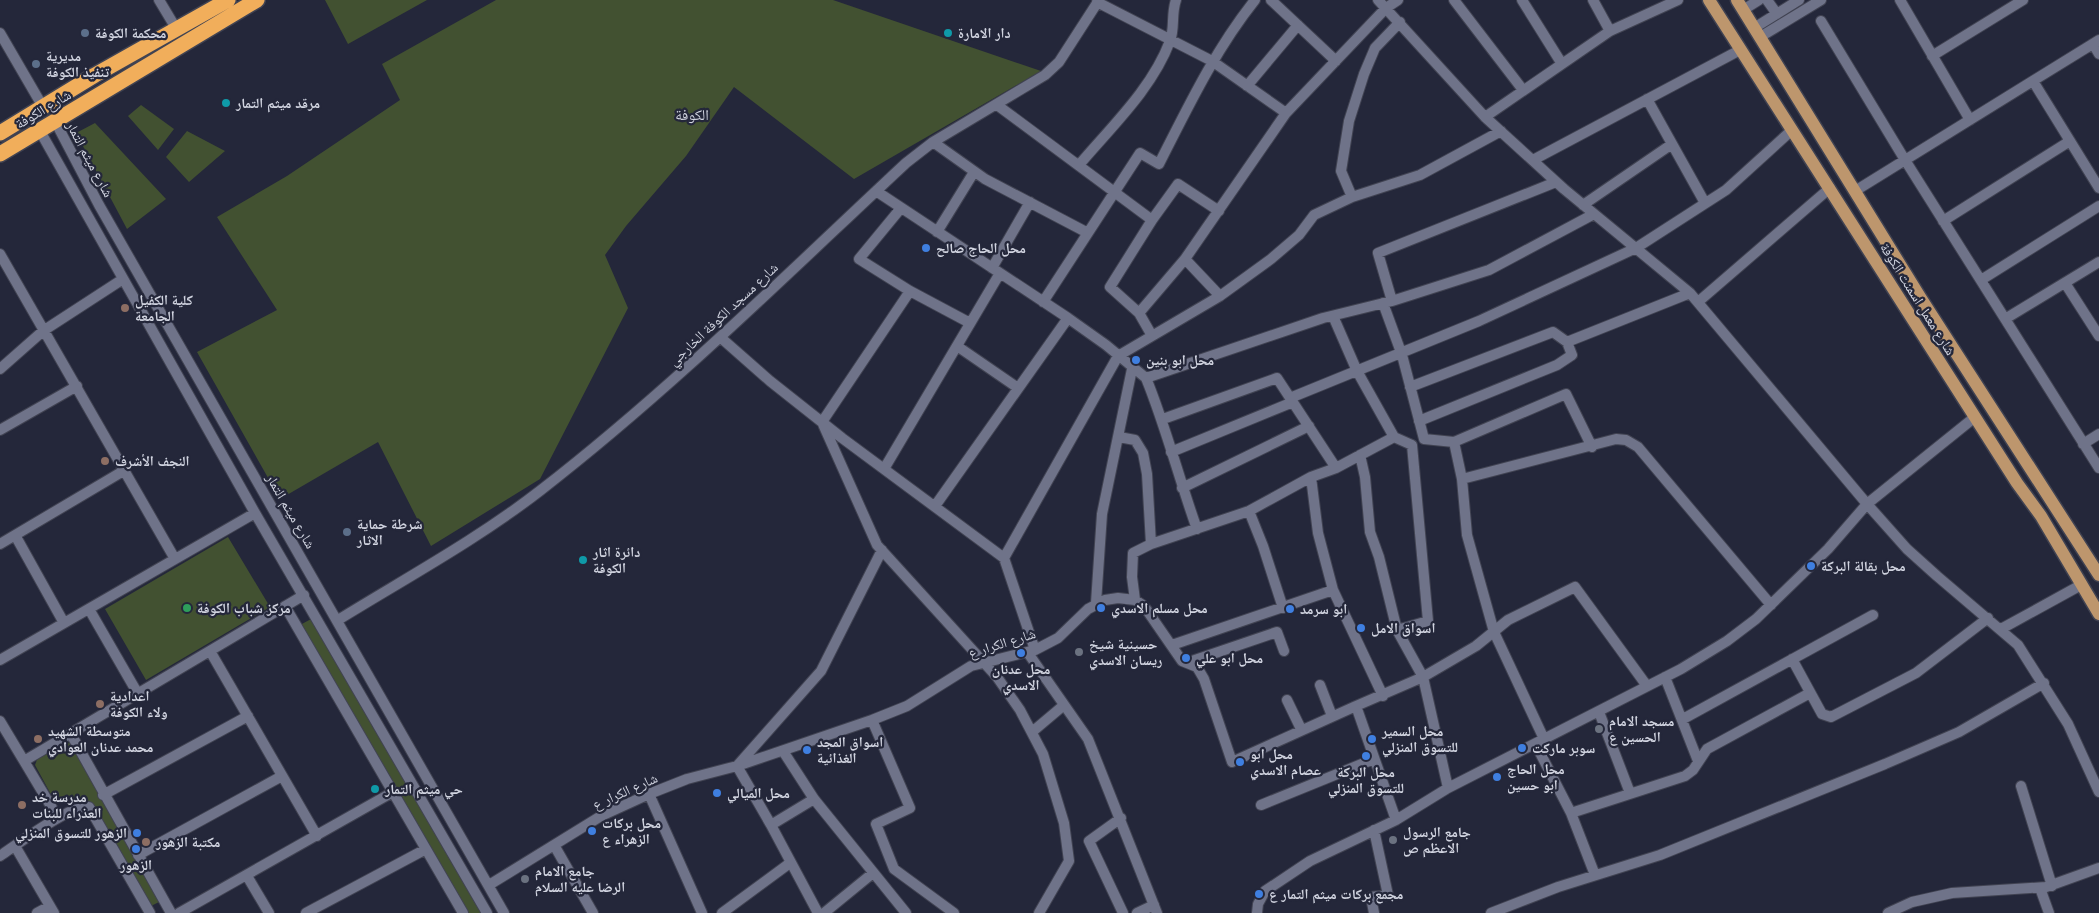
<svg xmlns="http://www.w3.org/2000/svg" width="2099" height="913" font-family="'Nunito Sans','Noto Naskh Arabic',sans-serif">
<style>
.green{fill:#425131}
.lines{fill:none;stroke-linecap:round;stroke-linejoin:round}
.minor-casing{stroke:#414352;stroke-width:12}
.major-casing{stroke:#414352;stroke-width:15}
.highway-casing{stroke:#414352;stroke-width:18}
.minor{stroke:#6f7389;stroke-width:10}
.major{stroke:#bd966d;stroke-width:12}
.highway{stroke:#f1ae5b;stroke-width:15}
.service-dot{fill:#5c6f8a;stroke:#24273a;stroke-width:2}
.culture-dot{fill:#0f9aa8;stroke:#24273a;stroke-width:2}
.shop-dot{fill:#3f7fe0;stroke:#24273a;stroke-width:2}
.education-dot{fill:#8d6e63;stroke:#24273a;stroke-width:2}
.leisure-dot{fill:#2e9e5b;stroke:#24273a;stroke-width:2}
.worship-dot{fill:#6b7280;stroke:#24273a;stroke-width:2}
.labels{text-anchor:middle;stroke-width:4.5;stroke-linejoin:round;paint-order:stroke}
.poi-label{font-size:14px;font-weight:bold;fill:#d1d4e0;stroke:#24273a;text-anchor:start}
.street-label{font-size:14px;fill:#d1d4e0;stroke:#24273a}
.neighbourhood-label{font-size:15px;fill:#d1d4e0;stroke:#24273a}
</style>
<rect width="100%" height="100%" fill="#24273a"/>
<path class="green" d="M 325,0 L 427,0 L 348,44 Z
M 496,0 L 833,0 L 1041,71 L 854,179 L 734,87 L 686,156 L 626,226 L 605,255 L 628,308 L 540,479 L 431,546 L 378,442 L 280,499 L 197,352 L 277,310 L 217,217 L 287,176 L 400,100 L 382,64 Z
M 141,105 L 174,129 L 158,150 L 128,116 Z
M 95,123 L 166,199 L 127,229 L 76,133 Z
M 187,131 L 225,151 L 189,182 L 166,157 Z
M 228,537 L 270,607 L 146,680 L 105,609 Z
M 313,618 L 484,913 L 466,913 L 300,625 Z
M 63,742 L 72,743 L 161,901 L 149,907 L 91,804 L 83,800 L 62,804 L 54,800 L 35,765 L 38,757 Z"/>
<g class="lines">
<defs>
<path id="minor" d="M 159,0 L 177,30
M 1271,0 L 1336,61
M 1378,0 L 1485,117 L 1564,189 L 1690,293 L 1867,504 L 1907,549 L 1937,576 L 2018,645 L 2068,724 L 2099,792
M 1454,0 L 1523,90
M 1522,0 L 1562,64
M 1593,0 L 1610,31
M 1767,0 L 1777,14
M 1900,0 L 1970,120
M 1097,2 L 1212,61 L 1286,113
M 1743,10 L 1759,0
M 1821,21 L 1905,160 L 2099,468
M 1754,28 L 1799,0
M 0,33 L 43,107
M 1760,37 L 1821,0
M 2093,44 L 2099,54
M 1932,56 L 2023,0
M 2033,81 L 2099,188
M 1247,86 L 1298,25
M 1647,99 L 1705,203
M 997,105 L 1152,220
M 1485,117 L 1610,31 L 1678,0
M 55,121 L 99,205 L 504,913
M 40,131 L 255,513 L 487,913
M 933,142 L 985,179 L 1088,233
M 1533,160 L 1740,50
M 1079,165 C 1111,127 1152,89 1170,41 C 1175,28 1171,14 1176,0
M 876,191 L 1068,318 L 1106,345 L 1146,378 L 1323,318 L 1392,301 L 1489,270 L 1594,214
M 1855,191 L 2099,40
M 1352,197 L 1341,171 L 1349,121 L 1364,74 L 1375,48 L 1400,22
M 1583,205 L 1672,144
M 901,208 L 859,259 L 910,291 L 970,323
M 1943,221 L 2070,141
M 937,232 L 974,172
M 0,254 L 175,559
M 1185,259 L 1220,296
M 992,268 L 1030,202
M 1981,280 L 2099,206
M 2065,283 L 2099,336
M 910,291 L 822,422 L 877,545 L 997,677 L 1020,710 L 1043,754 L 1064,823 L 1069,861 L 1039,913
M 1392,301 L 1378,253 L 1556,182
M 1043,302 L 1140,153 L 1159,164 C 1188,107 1215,50 1255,0
M 1698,302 L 1830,188
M 1383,303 L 1402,355 L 1424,439 L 1454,442 L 1462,479
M 1139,313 L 1185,259 L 1286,113 L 1386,8 L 1398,0
M 1333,316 L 1357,371 L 1394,437 L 1412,445 L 1428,621 L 1397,630
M 2005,319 L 2099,262
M 1151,334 L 1139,313 L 1110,287 L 1152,220 L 1178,184 L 1219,211
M 720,337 L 770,381 L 842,438 L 1004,558
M 957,346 L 1018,388
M 0,369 L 43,331 L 123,279
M 1146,378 C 1166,427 1179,479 1197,529
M 1410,387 L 1553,332 L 1567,342 L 1690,293
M 1290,398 L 1479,321 L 1636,248 L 1726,190 L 1792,130
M 1163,419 L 1277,378 L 1336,468
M 1419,421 L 1557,365 L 1572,355 L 1567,342
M 0,430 L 77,386
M 1119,437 L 1135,440 L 1143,453 L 1147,474 L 1151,544
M 1454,442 L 1566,394 L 1592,447
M 2083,444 L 2099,434
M 1171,452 L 1293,402
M 1360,455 L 1365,477 L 1370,532 L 1379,557 L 1397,630 L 1423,677 L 1448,788
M 884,469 L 1000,273
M 1311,477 L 1318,533 L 1333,590 L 1383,696
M 1182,488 L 1309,426
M 935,506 L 1068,318
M 1249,511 L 1263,546 L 1283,608
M 15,535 L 64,623
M 0,544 L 125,470
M 1135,600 L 1132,577 L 1133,553 L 1151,544 L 1249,511 L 1311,477 L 1336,468 L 1394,437
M 1096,603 L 1102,514 L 1132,369
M 285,606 L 463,913
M 89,609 L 138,694
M 338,620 C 406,578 478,539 541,490 C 670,390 787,274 906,163 L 933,142 L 1045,75 L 1059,62 L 1099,0
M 2001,629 L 2081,585
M 1172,645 L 1333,590
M 1035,650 L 1004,558 L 1118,356 L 1220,296 L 1271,259 L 1299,235 L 1314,215 L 1352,197 L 1420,175 L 1501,131
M 210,651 L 317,836
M 1028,653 L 1088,739 L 1157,913
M 1792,659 L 1822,714 L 1831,717 L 1916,673 L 1988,618
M 0,660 L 255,513
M 1189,662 L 1277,632 L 1284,651
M 1665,677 L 1698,761
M 1320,685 L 1332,716
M 1287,700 L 1301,729
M 1356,706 L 1423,677 L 1476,646 L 1508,620 L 1575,587 L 1647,686
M 1599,712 L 1630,793
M 1683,719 L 1873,615
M 872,720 L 910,808 L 876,824 L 894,869 L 954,913
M 0,721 L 24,761
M 1032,732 L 1064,705
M 71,734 L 171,913
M 1545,741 L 1494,632 L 1467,535 L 1462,479 L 1616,439 L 1626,440 L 1638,447 L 1771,605
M 1536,745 L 1571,813 L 1595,875
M 783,751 L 814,799 L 906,913
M 2021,786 L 2052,886
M 649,794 L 702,913
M 103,795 L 248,716
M 1261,805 L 1374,759
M 1571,813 L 1685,776 L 1693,770 L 1707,749 L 1810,693
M 58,818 L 24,761 L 304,595
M 1121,818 L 1089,841 L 1123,913
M 771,825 L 814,799
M 1374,830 L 1388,895 L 1371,897 L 1374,913
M 554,845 L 593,913
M 15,846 L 54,913
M 138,855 L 282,776
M 0,856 C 16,845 73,803 89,807 L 150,913
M 247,876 L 269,913
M 489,885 L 601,816 L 649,794 L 687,779 L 737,766 L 872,720 L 907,706 L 971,666 L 1035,650 L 1058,638 L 1088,609 L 1105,600 L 1118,598 L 1135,600 L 1144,606 L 1182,661 L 1197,667 L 1204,679 L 1232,762 L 1356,706 L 1396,820
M 2040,888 L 2049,913
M 37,913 L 50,906
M 179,913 L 393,792
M 306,913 L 426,849
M 722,913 L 790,863
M 818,913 L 771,825 L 737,766 L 821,671 L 882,550
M 824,913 L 873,873
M 1137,913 L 1154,905
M 1257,913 L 1258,904 L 1265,891 L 1310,861 L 1396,820 L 1448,788 L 1681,669 L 1727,641 L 1756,619 L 1828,549 L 1867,504 L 1975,417
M 1491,913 L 1558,887 L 1660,855 L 1885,764 L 1959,732 L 2044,683
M 1888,913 L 1912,902 L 1952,893 L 2046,887 L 2099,868"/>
<path id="major" d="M 1709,0 L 2017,483 L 2041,516 L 2099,614
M 1737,0 L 1920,297 L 2099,575"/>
<path id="highway" d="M 0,133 L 95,75 L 228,0
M 0,154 L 257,0"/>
</defs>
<use href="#minor" class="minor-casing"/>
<use href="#major" class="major-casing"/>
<use href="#highway" class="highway-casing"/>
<use href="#minor" class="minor"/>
<use href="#major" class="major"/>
<use href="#highway" class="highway"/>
</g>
<g class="service-dot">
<circle cx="85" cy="33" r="5"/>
<circle cx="36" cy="64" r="5"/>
<circle cx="347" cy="532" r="5"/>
</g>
<g class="culture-dot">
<circle cx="948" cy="33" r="5"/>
<circle cx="226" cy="103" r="5"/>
<circle cx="583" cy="560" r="5"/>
<circle cx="375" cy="789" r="5"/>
</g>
<g class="shop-dot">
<circle cx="926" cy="248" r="5"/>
<circle cx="1136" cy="360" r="5"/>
<circle cx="1811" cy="566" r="5"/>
<circle cx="1101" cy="608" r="5"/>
<circle cx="1290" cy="609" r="5"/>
<circle cx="1361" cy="628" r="5"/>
<circle cx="1021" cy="653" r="5"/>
<circle cx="1186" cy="658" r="5"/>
<circle cx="1372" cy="739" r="5"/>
<circle cx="1522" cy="748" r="5"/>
<circle cx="807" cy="750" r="5"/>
<circle cx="1366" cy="756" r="5"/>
<circle cx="1240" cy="762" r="5"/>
<circle cx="1497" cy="777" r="5"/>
<circle cx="717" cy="793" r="5"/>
<circle cx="592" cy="831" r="5"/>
<circle cx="137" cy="833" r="5"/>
<circle cx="136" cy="849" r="5"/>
<circle cx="1259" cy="894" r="5"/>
</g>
<g class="education-dot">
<circle cx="125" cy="308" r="5"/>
<circle cx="105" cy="461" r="5"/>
<circle cx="100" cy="704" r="5"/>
<circle cx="38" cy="739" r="5"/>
<circle cx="22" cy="805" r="5"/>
<circle cx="146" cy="842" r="5"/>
</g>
<circle class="leisure-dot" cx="187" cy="608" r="5"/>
<g class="worship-dot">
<circle cx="1079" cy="652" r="5"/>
<circle cx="1599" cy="729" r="5"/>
<circle cx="1393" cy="840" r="5"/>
<circle cx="525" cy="879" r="5"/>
</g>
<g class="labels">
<g class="poi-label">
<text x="95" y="38">محكمة الكوفة</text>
<text x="958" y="38">دار الامارة</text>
<text x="46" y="61">مديرية<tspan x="46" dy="16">تنفيذ الكوفة</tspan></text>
<text x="236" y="108">مرقد ميثم التمار</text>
<text x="936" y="253">محل الحاج صالح</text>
<text x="135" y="305">كلية الكفيل<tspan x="135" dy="16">الجامعة</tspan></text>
<text x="1146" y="365">محل ابو بنين</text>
<text x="115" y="466">النجف الأشرف</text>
<text x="357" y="529">شرطة حماية<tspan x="357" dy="16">الاثار</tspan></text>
<text x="593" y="557">دائرة اثار<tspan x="593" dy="16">الكوفة</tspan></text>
<text x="1821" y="571">محل بقالة البركة</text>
<text x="197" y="613">مركز شباب الكوفة</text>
<text x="1111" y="613">محل مسلم الاسدي</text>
<text x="1300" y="614">ابو سرمد</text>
<text x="1371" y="633">اسواق الامل</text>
<text x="1089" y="649">حسينية شيخ<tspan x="1089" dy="16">ريسان الاسدي</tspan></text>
<text x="1196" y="663">محل ابو علي</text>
<text x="1021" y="674" text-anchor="middle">محل عدنان<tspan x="1021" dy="16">الاسدي</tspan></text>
<text x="110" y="701">اعدادية<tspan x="110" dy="16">ولاء الكوفة</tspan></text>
<text x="1609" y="726">مسجد الامام<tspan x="1609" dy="16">الحسين ع</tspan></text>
<text x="48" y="736">متوسطة الشهيد<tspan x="48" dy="16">محمد عدنان العوادي</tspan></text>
<text x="1382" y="736">محل السمير<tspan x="1382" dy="16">للتسوق المنزلي</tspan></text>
<text x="817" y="747">اسواق المجد<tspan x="817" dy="16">الغذائية</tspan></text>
<text x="1532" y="753">سوبر ماركت</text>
<text x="1250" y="759">محل ابو<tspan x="1250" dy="16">عصام الاسدي</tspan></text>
<text x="1507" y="774">محل الحاج<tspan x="1507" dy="16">ابو حسين</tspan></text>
<text x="1366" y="777" text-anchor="middle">محل البركة<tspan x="1366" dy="16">للتسوق المنزلي</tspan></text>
<text x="385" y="794">حي ميثم التمار</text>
<text x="727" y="798">محل الميالي</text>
<text x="32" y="802">مدرسة خد<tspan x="32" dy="16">العذراء للبنات</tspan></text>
<text x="602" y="828">محل بركات<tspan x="602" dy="16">الزهراء ع</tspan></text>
<text x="1403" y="837">جامع الرسول<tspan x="1403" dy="16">الاعظم ص</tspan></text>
<text x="127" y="838" text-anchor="end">الزهور للتسوق المنزلي</text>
<text x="156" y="847">مكتبة الزهور</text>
<text x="136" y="870" text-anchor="middle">الزهور</text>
<text x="535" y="876">جامع الامام<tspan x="535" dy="16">الرضا عليه السلام</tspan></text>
<text x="1269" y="899">مجمع بركات ميثم التمار ع</text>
</g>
<g class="street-label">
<text transform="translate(43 109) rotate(-31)" y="5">شارع الكوفة</text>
<text transform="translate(90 159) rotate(62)" y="5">شارع ميثم التمار</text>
<text transform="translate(1918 299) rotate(58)" y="5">شارع معمل اسمنت الكوفة</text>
<text transform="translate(723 314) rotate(-43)" y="5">شارع مسجد الكوفة الخارجي</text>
<text transform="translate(291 511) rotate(60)" y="5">شارع ميثم التمار</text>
<text transform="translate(1002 643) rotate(-17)" y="5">شارع الكرار ع</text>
<text transform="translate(625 791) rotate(-24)" y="5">شارع الكرار ع</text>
</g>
<g class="neighbourhood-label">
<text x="692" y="120">الكوفة</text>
</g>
</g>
</svg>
